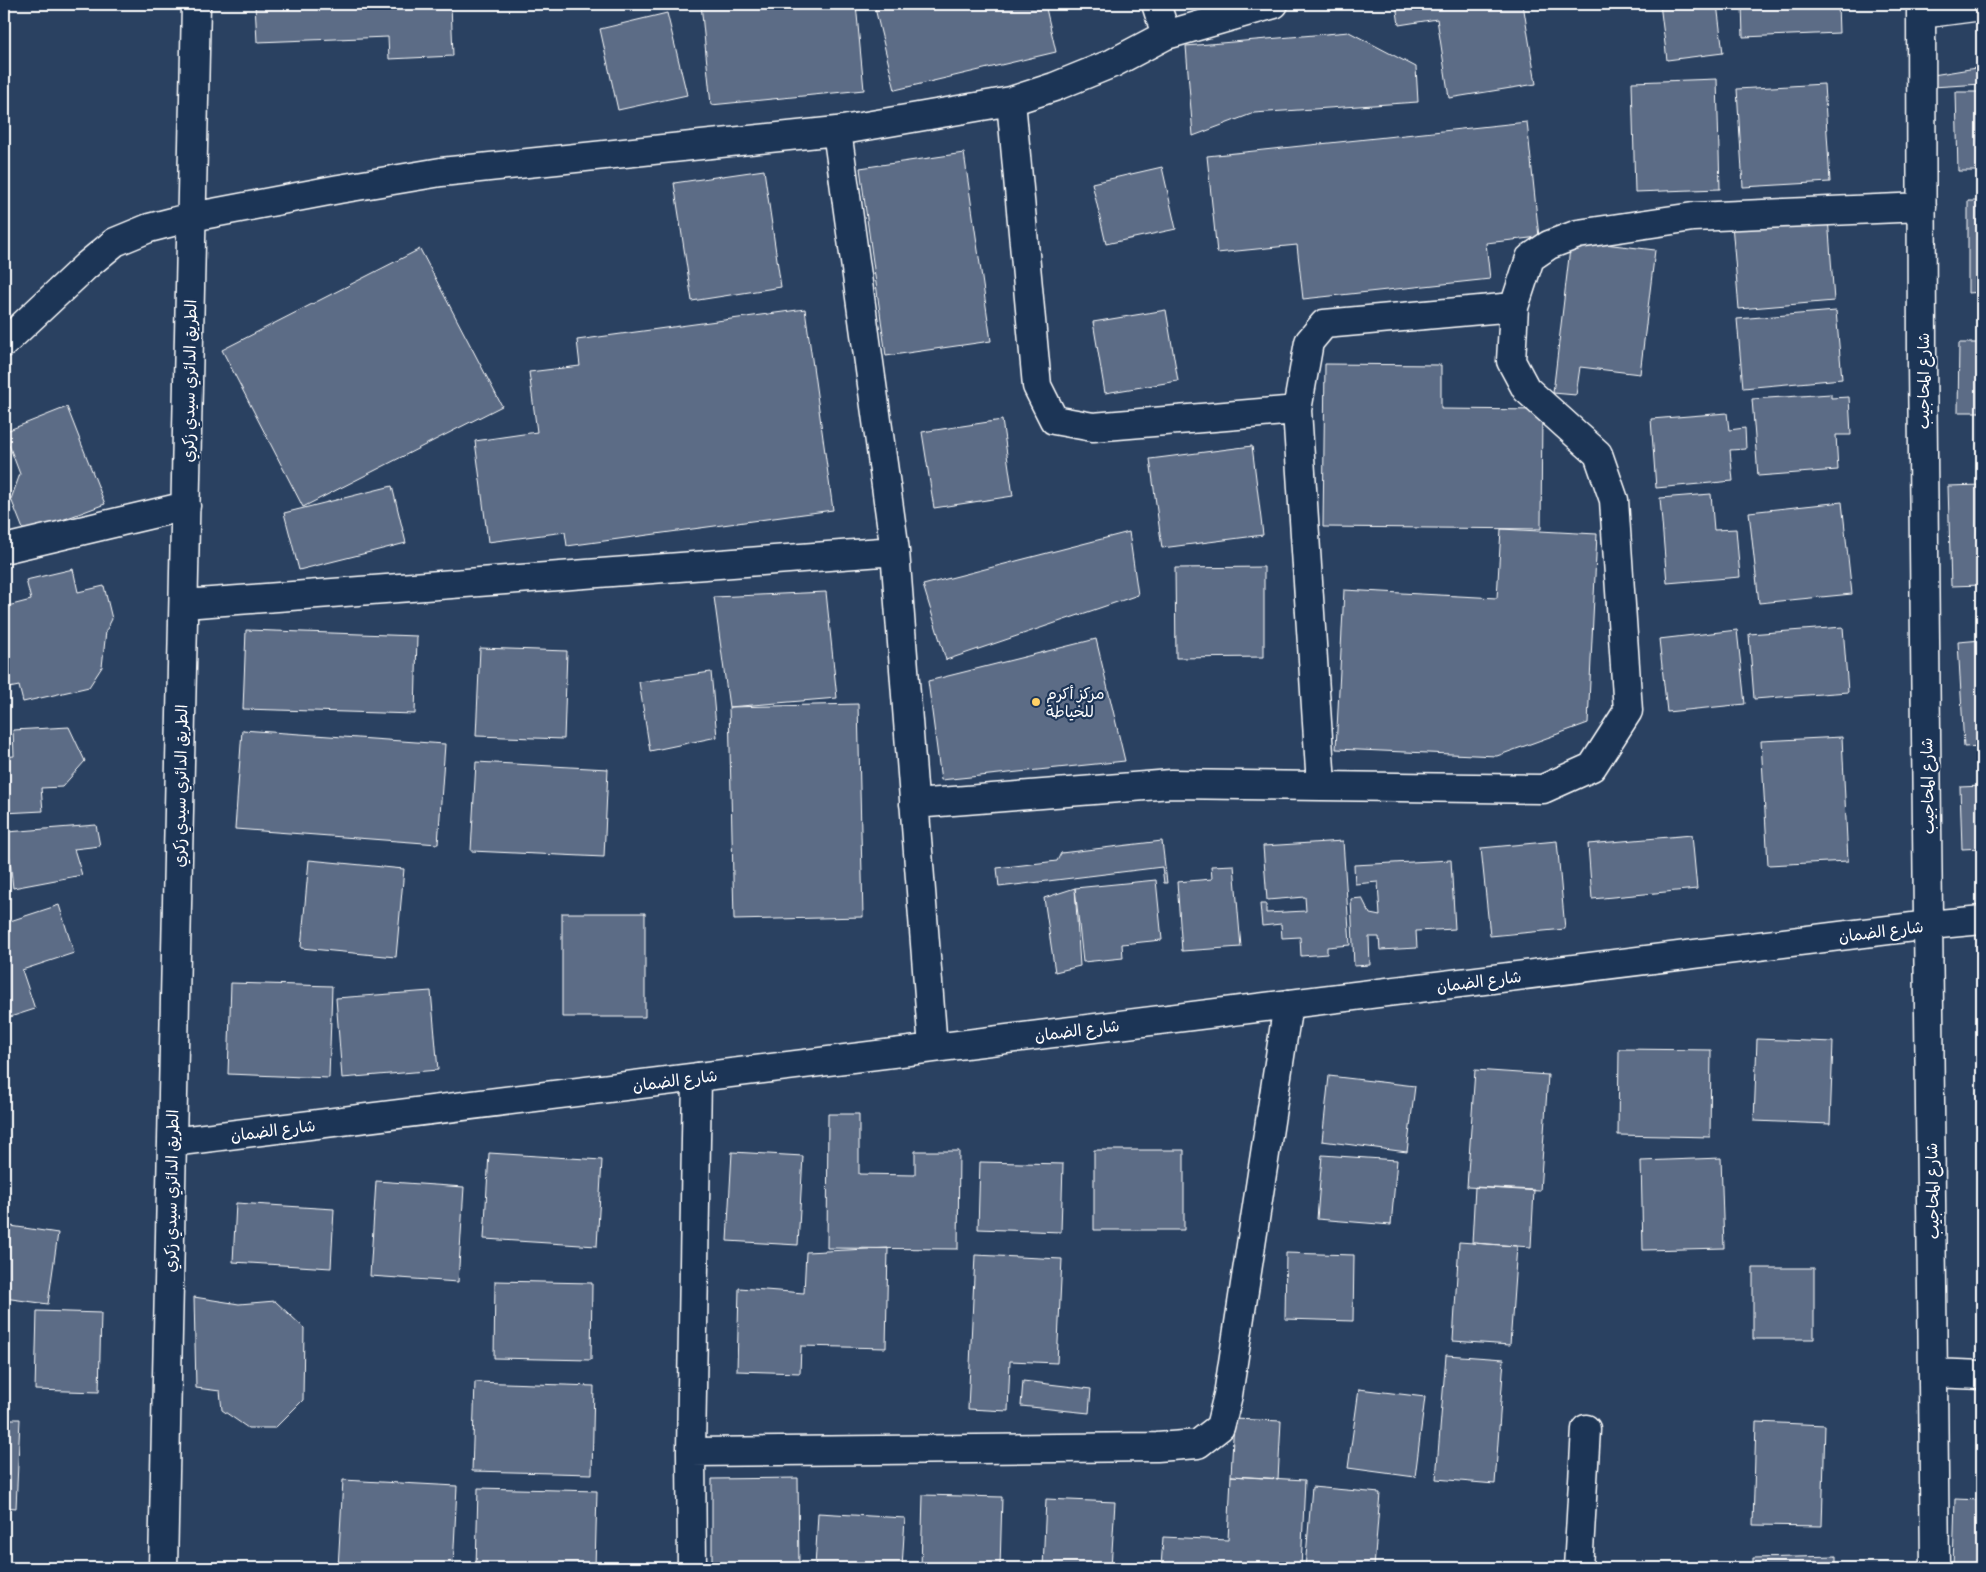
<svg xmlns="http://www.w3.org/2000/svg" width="1986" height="1572" font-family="'Patrick Hand','Playpen Sans Arabic',sans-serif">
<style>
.building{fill:#5b6c86;stroke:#fff}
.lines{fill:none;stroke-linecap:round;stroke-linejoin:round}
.minor-casing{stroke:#fff;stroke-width:31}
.minor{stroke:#1d3557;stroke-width:28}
.poi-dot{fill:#ffd166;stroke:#1d3557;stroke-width:2}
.labels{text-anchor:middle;stroke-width:4.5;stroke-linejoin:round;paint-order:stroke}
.street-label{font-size:16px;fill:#fff;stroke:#1d3557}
.poi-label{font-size:16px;fill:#fff;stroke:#1d3557;text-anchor:start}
</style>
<rect width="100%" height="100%" fill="#2a4161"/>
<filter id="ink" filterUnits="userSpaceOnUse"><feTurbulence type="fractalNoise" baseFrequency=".02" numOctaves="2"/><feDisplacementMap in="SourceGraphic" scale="10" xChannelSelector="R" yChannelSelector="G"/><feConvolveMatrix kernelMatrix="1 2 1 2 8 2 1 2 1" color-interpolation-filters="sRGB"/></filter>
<g filter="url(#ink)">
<path class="building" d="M 255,4 L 451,4 L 453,56 L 389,59 L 388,37 L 257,42 Z
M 701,4 L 856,4 L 864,90 L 711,105 Z
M 874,4 L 1045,4 L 1056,52 L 895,90 Z
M 1396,4 L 1523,4 L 1536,84 L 1449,98 L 1437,19 L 1399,25 Z
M 1660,4 L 1717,4 L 1723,53 L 1667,60 Z
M 1742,4 L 1838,4 L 1839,33 L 1743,37 Z
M 667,13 L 687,95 L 618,110 L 600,29 Z
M 1349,32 L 1416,67 L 1418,102 L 1254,113 L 1193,136 L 1186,46 Z
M 1982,67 L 1982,84 L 1932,87 L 1933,75 Z
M 1717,79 L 1720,189 L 1635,192 L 1632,82 Z
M 1824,84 L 1830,182 L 1743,187 L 1737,89 Z
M 1956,92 L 1982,92 L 1982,171 L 1958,171 Z
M 1527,122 L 1539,237 L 1486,243 L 1490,279 L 1303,299 L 1297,245 L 1217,253 L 1207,156 Z
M 964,153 L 991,341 L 886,356 L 860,168 Z
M 1162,167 L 1176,229 L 1106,244 L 1092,183 Z
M 764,170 L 781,287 L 692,301 L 674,183 Z
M 1968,201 L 1982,201 L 1982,292 L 1968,293 Z
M 1828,217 L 1834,301 L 1739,309 L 1732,224 Z
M 1571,240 L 1655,250 L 1640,374 L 1580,367 L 1576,395 L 1553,393 Z
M 420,249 L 502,406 L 303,507 L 222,350 Z
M 805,309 L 833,510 L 567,546 L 565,532 L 488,542 L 475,441 L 537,432 L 529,372 L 580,366 L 577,340 Z
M 1166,310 L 1178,381 L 1105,393 L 1093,322 Z
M 1836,311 L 1842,379 L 1743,388 L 1737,319 Z
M 1959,343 L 1982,343 L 1982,412 L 1958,412 Z
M 1325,364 L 1441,365 L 1441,409 L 1542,410 L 1541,529 L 1323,527 Z
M 1831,394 L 1831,398 L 1849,397 L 1851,435 L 1836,435 L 1838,470 L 1758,476 L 1752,399 Z
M 67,407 L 105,504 L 25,534 L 11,499 L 20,474 L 4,432 Z
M 1727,413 L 1729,430 L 1745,428 L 1746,449 L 1730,450 L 1733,481 L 1656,488 L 1651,419 Z
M 1002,420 L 1013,496 L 934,508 L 922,432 Z
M 1252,446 L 1263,535 L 1162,548 L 1150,459 Z
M 1982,485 L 1982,585 L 1951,586 L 1948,486 Z
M 392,486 L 406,543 L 299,570 L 284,513 Z
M 1711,494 L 1714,530 L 1736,529 L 1740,577 L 1667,583 L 1660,498 Z
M 1842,502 L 1852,594 L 1759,603 L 1749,512 Z
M 1501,529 L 1597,534 L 1588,723 L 1497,756 L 1336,749 L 1344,590 L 1497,598 Z
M 1129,532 L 1138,595 L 946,660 L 923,585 Z
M 1264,567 L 1264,657 L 1176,658 L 1175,568 Z
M 73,569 L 78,592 L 104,586 L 112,619 L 106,631 L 102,667 L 89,687 L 23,702 L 19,686 L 4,689 L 4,607 L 31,600 L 26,580 Z
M 826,592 L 837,698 L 729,707 L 714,597 Z
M 1843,627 L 1848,692 L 1754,699 L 1749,634 Z
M 246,630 L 417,636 L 415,714 L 243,709 Z
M 1737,630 L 1745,704 L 1667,712 L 1659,639 Z
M 1096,639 L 1125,761 L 941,780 L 928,681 Z
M 1982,640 L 1982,746 L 1964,747 L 1958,642 Z
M 480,648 L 567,651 L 564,739 L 476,736 Z
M 711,672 L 717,737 L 650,751 L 639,682 Z
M 858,704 L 863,917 L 734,920 L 729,707 Z
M 69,727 L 85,761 L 62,787 L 41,788 L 43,811 L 4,813 L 4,757 L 14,756 L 13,730 Z
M 242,730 L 445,744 L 438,844 L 235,829 Z
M 1842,737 L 1848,861 L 1768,865 L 1761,741 Z
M 476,762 L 608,769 L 604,857 L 471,851 Z
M 1982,786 L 1982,848 L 1962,849 L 1960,787 Z
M 96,825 L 100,846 L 74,849 L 82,875 L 13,888 L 7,832 Z
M 1692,835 L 1697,889 L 1592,899 L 1588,844 Z
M 1162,841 L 1167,883 L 1164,883 L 1162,867 L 999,887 L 997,868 L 1057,861 L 1061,853 Z
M 1343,841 L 1350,945 L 1327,947 L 1327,954 L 1301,956 L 1300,937 L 1282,938 L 1281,924 L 1262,926 L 1260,904 L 1266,904 L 1266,913 L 1306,911 L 1305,897 L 1267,900 L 1263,846 Z
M 1557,841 L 1565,929 L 1490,936 L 1481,848 Z
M 309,860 L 404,869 L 396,957 L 301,948 Z
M 1451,860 L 1455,929 L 1416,931 L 1417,948 L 1380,950 L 1379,937 L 1369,937 L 1370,965 L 1354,966 L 1351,899 L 1362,898 L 1370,914 L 1380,916 L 1378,882 L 1355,884 L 1354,865 Z
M 1234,865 L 1241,947 L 1182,951 L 1177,882 L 1212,879 L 1211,866 Z
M 1156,880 L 1162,940 L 1122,944 L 1123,958 L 1083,962 L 1075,888 Z
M 1075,888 L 1080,966 L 1055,972 L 1044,898 Z
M 59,905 L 74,953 L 22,970 L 35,1009 L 4,1019 L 4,923 Z
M 562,913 L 645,913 L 645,1017 L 562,1017 Z
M 231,983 L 332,986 L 329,1078 L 228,1074 Z
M 431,991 L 438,1070 L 342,1078 L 336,998 Z
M 1757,1039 L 1833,1042 L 1830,1124 L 1754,1121 Z
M 1619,1049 L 1711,1050 L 1710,1137 L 1618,1135 Z
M 1475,1070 L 1548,1075 L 1540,1191 L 1467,1187 Z
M 1329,1076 L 1415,1086 L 1407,1152 L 1322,1141 Z
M 828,1114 L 859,1114 L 859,1174 L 915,1175 L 915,1151 L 959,1151 L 958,1249 L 827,1248 Z
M 1094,1150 L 1184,1150 L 1184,1230 L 1094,1230 Z
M 732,1152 L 803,1156 L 798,1245 L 727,1241 Z
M 489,1153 L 602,1160 L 597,1246 L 484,1239 Z
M 1322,1155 L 1397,1160 L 1391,1225 L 1317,1219 Z
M 1721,1158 L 1724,1248 L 1643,1250 L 1641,1161 Z
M 980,1162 L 1063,1164 L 1061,1232 L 978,1229 Z
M 376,1181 L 464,1187 L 458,1282 L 370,1276 Z
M 1475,1187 L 1534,1190 L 1531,1247 L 1472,1243 Z
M 236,1203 L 334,1209 L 331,1268 L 233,1262 Z
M 4,1225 L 58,1233 L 48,1304 L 4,1298 Z
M 1459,1242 L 1517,1246 L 1510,1345 L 1453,1341 Z
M 888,1248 L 886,1348 L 801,1346 L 800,1373 L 737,1371 L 739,1288 L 804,1293 L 806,1252 Z
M 1286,1253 L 1354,1255 L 1353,1321 L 1285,1319 Z
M 975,1255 L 1062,1259 L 1057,1363 L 1010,1361 L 1008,1411 L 968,1409 Z
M 1753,1268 L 1814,1268 L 1814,1339 L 1753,1339 Z
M 495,1281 L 592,1283 L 591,1360 L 494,1358 Z
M 194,1297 L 239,1304 L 275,1301 L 304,1328 L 303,1400 L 275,1428 L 248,1428 L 222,1410 L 220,1391 L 196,1388 Z
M 37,1311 L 101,1313 L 99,1392 L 35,1390 Z
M 1446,1355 L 1504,1359 L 1495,1484 L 1436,1479 Z
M 1023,1381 L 1091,1389 L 1089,1413 L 1021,1406 Z
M 475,1382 L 594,1386 L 592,1474 L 472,1471 Z
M 1359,1389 L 1425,1397 L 1415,1477 L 1348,1468 Z
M 4,1419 L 20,1419 L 16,1508 L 4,1507 Z
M 1234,1419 L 1281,1421 L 1278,1479 L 1231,1476 Z
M 1756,1422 L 1825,1425 L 1822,1526 L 1753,1525 Z
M 1231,1476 L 1305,1480 L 1301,1568 L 1161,1568 L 1163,1537 L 1228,1540 Z
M 798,1478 L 799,1568 L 712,1568 L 712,1479 Z
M 343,1480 L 457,1486 L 453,1568 L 338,1568 Z
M 1312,1487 L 1380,1493 L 1374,1568 L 1305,1568 Z
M 478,1488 L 597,1491 L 595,1568 L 476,1568 Z
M 923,1495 L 1002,1497 L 1000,1568 L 921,1568 Z
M 1046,1499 L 1115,1502 L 1111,1568 L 1043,1568 Z
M 1955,1499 L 1982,1500 L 1982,1568 L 1953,1568 Z
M 818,1513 L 905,1518 L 902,1568 L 815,1568 Z
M 1836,1556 L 1836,1568 L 1753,1568 L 1753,1558 Z"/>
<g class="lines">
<defs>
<path id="minor" d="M 1921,4 L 1922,361 L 1935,1568
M 1921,14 L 1982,6
M 1166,35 L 1274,4
M 1011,101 L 1037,386 L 1054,420 L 1093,427 L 1297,410
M 837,131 L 895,551 L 933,1048
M 4,343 L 86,266 L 115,242 L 149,228 L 192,217 L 339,189 L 441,172 L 837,131 L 1011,101 L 1054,87 L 1113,63 L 1166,35 L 1156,4
M 4,549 L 186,506
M 184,604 L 895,551
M 1321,785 L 1297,410 L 1309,342 L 1324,324 L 1514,307
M 914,804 L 1171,784 L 1543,789 L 1592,767 L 1628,711 L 1614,500 L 1598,454 L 1526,389 L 1511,361 L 1514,307 L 1530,258 L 1549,245 L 1578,234 L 1693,217 L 1922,207
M 172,1142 L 1929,925 L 1982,920
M 1933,1373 L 1982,1375
M 691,1452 L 1157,1447 L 1198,1444 L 1220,1427 L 1228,1395 L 1288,1004
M 163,1568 L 196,4
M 692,1568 L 691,1452 L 697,1077
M 1578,1568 L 1586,1429"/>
</defs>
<use href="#minor" class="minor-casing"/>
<use href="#minor" class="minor"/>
</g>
</g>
<circle class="poi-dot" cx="1036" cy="702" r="5"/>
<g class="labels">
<g class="street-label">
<text transform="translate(189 381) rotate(-89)" y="6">الطريق الدائري سيدي زكري</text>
<text transform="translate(1923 381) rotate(-90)" y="6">شارع المحاجيب</text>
<text transform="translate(180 786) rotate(-89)" y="6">الطريق الدائري سيدي زكري</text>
<text transform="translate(1927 786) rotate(-91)" y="6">شارع المحاجيب</text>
<text transform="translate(1881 931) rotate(-7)" y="6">شارع الضمان</text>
<text transform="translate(1479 981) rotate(-7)" y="6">شارع الضمان</text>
<text transform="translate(1077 1030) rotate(-7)" y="6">شارع الضمان</text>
<text transform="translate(675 1080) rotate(-7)" y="6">شارع الضمان</text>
<text transform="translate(273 1130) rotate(-7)" y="6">شارع الضمان</text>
<text transform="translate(171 1191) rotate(-89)" y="6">الطريق الدائري سيدي زكري</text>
<text transform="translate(1932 1191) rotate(-91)" y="6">شارع المحاجيب</text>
</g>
<g class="poi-label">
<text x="1046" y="699">مركز أكرم<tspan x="1046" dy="18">للخياطة</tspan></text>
</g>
</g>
<rect width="1986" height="1572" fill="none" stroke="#1d3557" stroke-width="20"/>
<rect x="10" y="10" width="1966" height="1552" fill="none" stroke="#fff" stroke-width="2" filter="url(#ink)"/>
</svg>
